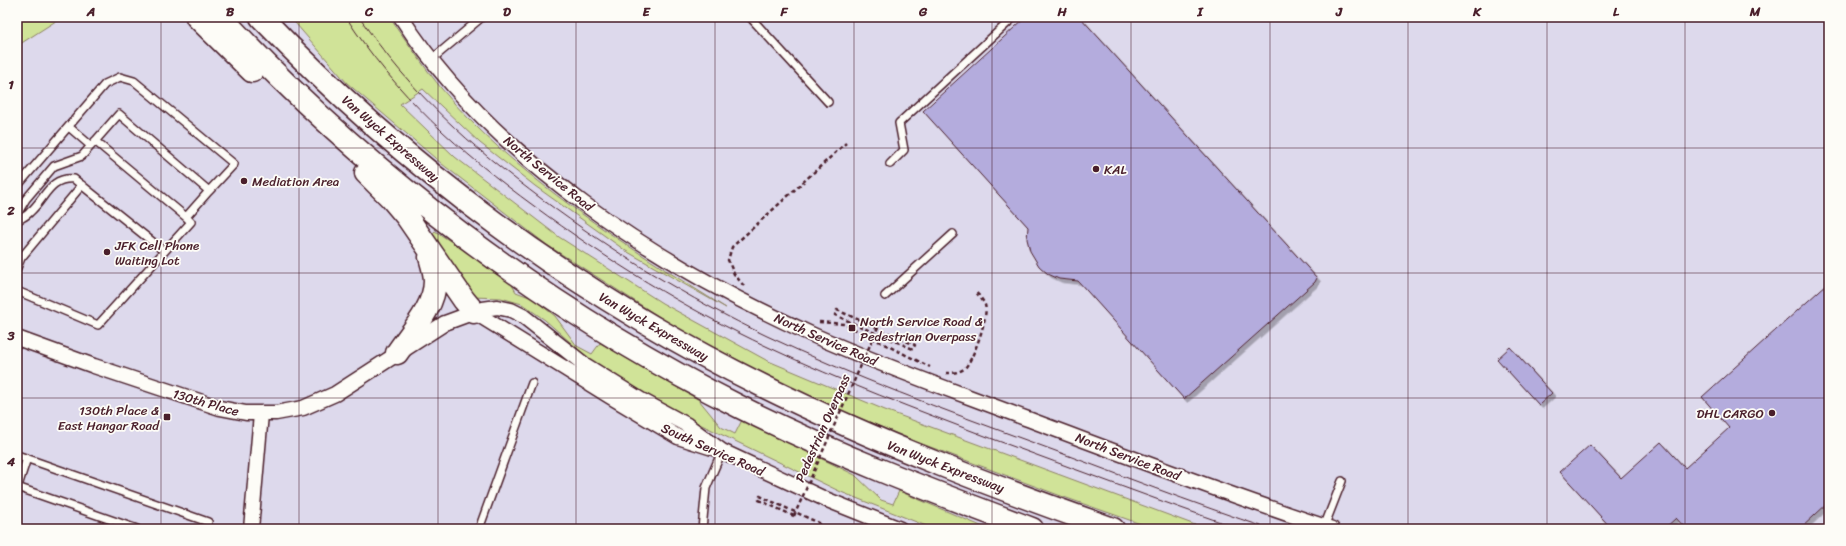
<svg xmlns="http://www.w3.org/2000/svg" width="1846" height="546" font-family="Sriracha,sans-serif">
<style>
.built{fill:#ddd9ec}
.green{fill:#d0e398;stroke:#8d8162}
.building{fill:#b4acdd;stroke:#4a1f2b;filter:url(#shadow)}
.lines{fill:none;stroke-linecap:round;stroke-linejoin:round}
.service-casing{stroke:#4a1f2b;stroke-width:10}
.minor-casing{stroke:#4a1f2b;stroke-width:17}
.motorway-casing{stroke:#4a1f2b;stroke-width:25}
.path{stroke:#4a1f2b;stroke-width:2.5;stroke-dasharray:4 3;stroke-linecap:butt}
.service{stroke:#fdfcf7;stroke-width:7}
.minor{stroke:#fdfcf7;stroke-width:14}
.motorway{stroke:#fdfcf7;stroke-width:22}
.tram{stroke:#4a1f2b;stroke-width:1}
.path-bridge{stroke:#4a1f2b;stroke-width:2.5;stroke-dasharray:4 3;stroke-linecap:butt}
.grid{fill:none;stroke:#4a1f2b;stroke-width:1;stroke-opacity:0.55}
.poi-dot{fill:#4a1f2b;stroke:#fdfcf7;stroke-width:1.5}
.labels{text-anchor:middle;stroke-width:3.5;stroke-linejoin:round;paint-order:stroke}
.street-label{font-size:13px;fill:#4a1f2b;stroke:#fdfcf7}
.poi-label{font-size:13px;fill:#4a1f2b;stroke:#fdfcf7;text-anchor:start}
.neatline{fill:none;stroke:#4a1f2b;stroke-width:1.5}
.grid-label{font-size:13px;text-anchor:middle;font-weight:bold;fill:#4a1f2b}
</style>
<defs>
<filter id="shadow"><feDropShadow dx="3.5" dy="3.5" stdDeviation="0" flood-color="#0004"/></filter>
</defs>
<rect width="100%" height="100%" fill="#eeecf2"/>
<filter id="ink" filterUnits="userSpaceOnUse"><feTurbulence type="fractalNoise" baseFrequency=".025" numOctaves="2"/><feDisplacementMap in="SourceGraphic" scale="8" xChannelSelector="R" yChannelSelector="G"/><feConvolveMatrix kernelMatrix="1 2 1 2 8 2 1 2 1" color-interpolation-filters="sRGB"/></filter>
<g filter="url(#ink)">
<path class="built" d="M 17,17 L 1829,17 L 1829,529 L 17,529 Z"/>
<path class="green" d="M 17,17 L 62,17 L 17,46 Z
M 290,17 L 389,17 C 407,41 423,66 441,88 C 516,178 628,247 726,308 L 626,251 L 535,186 L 480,143 L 423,89 L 400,104 L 455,157 L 559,237 L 662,303 L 766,360 L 885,410 L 1206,529 L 1155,529 L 1061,496 L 917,442 L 812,398 L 680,330 L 547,245 L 442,164 L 347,83 Z
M 435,231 L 509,280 L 516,292 L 532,298 L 555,316 L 577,346 L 592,354 L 600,343 L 699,400 L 721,427 L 735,434 L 742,420 L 855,475 L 881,500 L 893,504 L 899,491 L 988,529 L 934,529 L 841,492 L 685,417 L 614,377 L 587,357 L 545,320 L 522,304 L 501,298 L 472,297 L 431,235 Z"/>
<path class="building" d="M 1026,17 L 1080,17 L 1317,278 L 1315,282 L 1184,399 L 1078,281 L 1059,279 L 1048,274 L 1039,266 L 1030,251 L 1027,239 L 1028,227 L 923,111 Z
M 1829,282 L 1829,502 L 1800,529 L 1686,529 L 1676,518 L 1664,529 L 1612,529 L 1560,472 L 1590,445 L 1621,478 L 1661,442 L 1685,468 L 1729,428 L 1702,397 Z
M 1510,347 L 1552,393 L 1539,405 L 1497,359 Z"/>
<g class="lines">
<defs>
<path id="service" d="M 750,17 L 828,102
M 431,60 L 482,17
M 69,127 L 91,146
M 95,141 L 186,217
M 890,164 L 904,150 L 899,123 L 1014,17
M 20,183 L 105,84 L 120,77 L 134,81 L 234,164 L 209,191
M 17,214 L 26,199 L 54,166 L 82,156 L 119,114 L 209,191 L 186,217 L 191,222 L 98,325 L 17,291
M 17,221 C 21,218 27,216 30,212 C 46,198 49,177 74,179 L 164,251
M 17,268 L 21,258 L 82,185
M 885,296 L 953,234
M 17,455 L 208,522
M 17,487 L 137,529
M 17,489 L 27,458
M 1324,527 L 1342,481
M 479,529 L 532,383
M 702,529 L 706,488 L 722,451"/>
<path id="minor" d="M 401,17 C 493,160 660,266 813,335 C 882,366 954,391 1025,418 C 1127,456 1228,495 1332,529
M 474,312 L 611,397 L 678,437 L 722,451 L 825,499 L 900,529
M 17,338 L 94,366 L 220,408 L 246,413 L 276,413 L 303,408 L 335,394 L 445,323 L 483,309 L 497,307 L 511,310 L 523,316 L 585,365 L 641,400 L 687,425 L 722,451
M 251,529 L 261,414"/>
<path id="motorway" d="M 197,17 L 252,71
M 221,17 C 368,176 547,310 740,407 C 834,454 933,492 1032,529
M 261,17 C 405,168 576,294 763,386 C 876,442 994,487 1113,529
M 366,173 L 391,198 L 407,217 L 464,300 L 474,312
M 397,353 C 411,332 435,307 435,281 C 435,273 432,264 430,257"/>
</defs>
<use href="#service" class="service-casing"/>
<use href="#minor" class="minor-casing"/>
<use href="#motorway" class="motorway-casing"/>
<path class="path" d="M 744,286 L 734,274 L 728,260 L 732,247 L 846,143
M 819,322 L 844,324 L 930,367
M 870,336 L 879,334 L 913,349 L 915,345 L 837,310 L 835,315 L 875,333
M 946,373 C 952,373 958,373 964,369 C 973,361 989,316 985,305 C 983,300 979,296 976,292
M 794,516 L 759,500 L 760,496 L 819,523 L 816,529"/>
<use href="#service" class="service"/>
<use href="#minor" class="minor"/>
<use href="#motorway" class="motorway"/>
<path class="tram" d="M 346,17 C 395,94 461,153 534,206 C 607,260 686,309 768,347 C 842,382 917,410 993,439 C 1075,469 1157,500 1240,529
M 359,17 C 412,94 469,145 543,200 C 613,252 689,299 767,336 C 854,377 944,410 1034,443 C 1113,472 1191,503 1270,529"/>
<path class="path-bridge" d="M 794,516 L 878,327"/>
</g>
</g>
<path class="grid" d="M 161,17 L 161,529M 299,17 L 299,529M 438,17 L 438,529M 576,17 L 576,529M 715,17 L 715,529M 854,17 L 854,529M 992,17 L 992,529M 1131,17 L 1131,529M 1270,17 L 1270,529M 1408,17 L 1408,529M 1547,17 L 1547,529M 1685,17 L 1685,529M 17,148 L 1829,148M 17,273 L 1829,273M 17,398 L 1829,398"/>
<g class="poi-dot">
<circle cx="1096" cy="169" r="4"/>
<circle cx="244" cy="181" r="4"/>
<circle cx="107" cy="252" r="4"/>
<rect x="848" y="324" width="8" height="8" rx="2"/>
<circle cx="1772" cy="413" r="4"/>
<rect x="163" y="413" width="8" height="8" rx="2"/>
</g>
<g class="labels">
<g class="street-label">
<text transform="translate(391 138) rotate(41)" y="5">Van Wyck Expressway</text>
<text transform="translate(549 173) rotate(39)" y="5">North Service Road</text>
<text transform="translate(654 326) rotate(30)" y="5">Van Wyck Expressway</text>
<text transform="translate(826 339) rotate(24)" y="5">North Service Road</text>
<text transform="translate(206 402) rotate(16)" y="5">130th Place</text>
<text transform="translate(822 428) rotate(-66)" y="5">Pedestrian Overpass</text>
<text transform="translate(713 449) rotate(24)" y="5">South Service Road</text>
<text transform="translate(1128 456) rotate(21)" y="5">North Service Road</text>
<text transform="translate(946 466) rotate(21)" y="5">Van Wyck Expressway</text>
</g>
<g class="poi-label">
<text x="1104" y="174">KAL</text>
<text x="252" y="186">Mediation Area</text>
<text x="115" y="250">JFK Cell Phone<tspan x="115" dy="15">Waiting Lot</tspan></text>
<text x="860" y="326">North Service Road &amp;<tspan x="860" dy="15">Pedestrian Overpass</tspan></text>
<text x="159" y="415" text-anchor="end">130th Place &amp;<tspan x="159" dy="15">East Hangar Road</tspan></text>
<text x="1764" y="418" text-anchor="end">DHL CARGO</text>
</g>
</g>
<rect width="1846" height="546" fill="none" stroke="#fdfcf7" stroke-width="44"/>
<rect x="22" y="22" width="1802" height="502" class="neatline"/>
<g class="grid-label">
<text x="91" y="16">A</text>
<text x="230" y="16">B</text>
<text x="369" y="16">C</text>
<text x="507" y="16">D</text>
<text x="646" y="16">E</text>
<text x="784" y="16">F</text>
<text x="923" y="16">G</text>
<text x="1062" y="16">H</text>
<text x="1200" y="16">I</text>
<text x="1339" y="16">J</text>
<text x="1477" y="16">K</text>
<text x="1616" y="16">L</text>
<text x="1755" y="16">M</text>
<text x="11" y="89">1</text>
<text x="11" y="215">2</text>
<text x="11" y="340">3</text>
<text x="11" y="466">4</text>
</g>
</svg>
